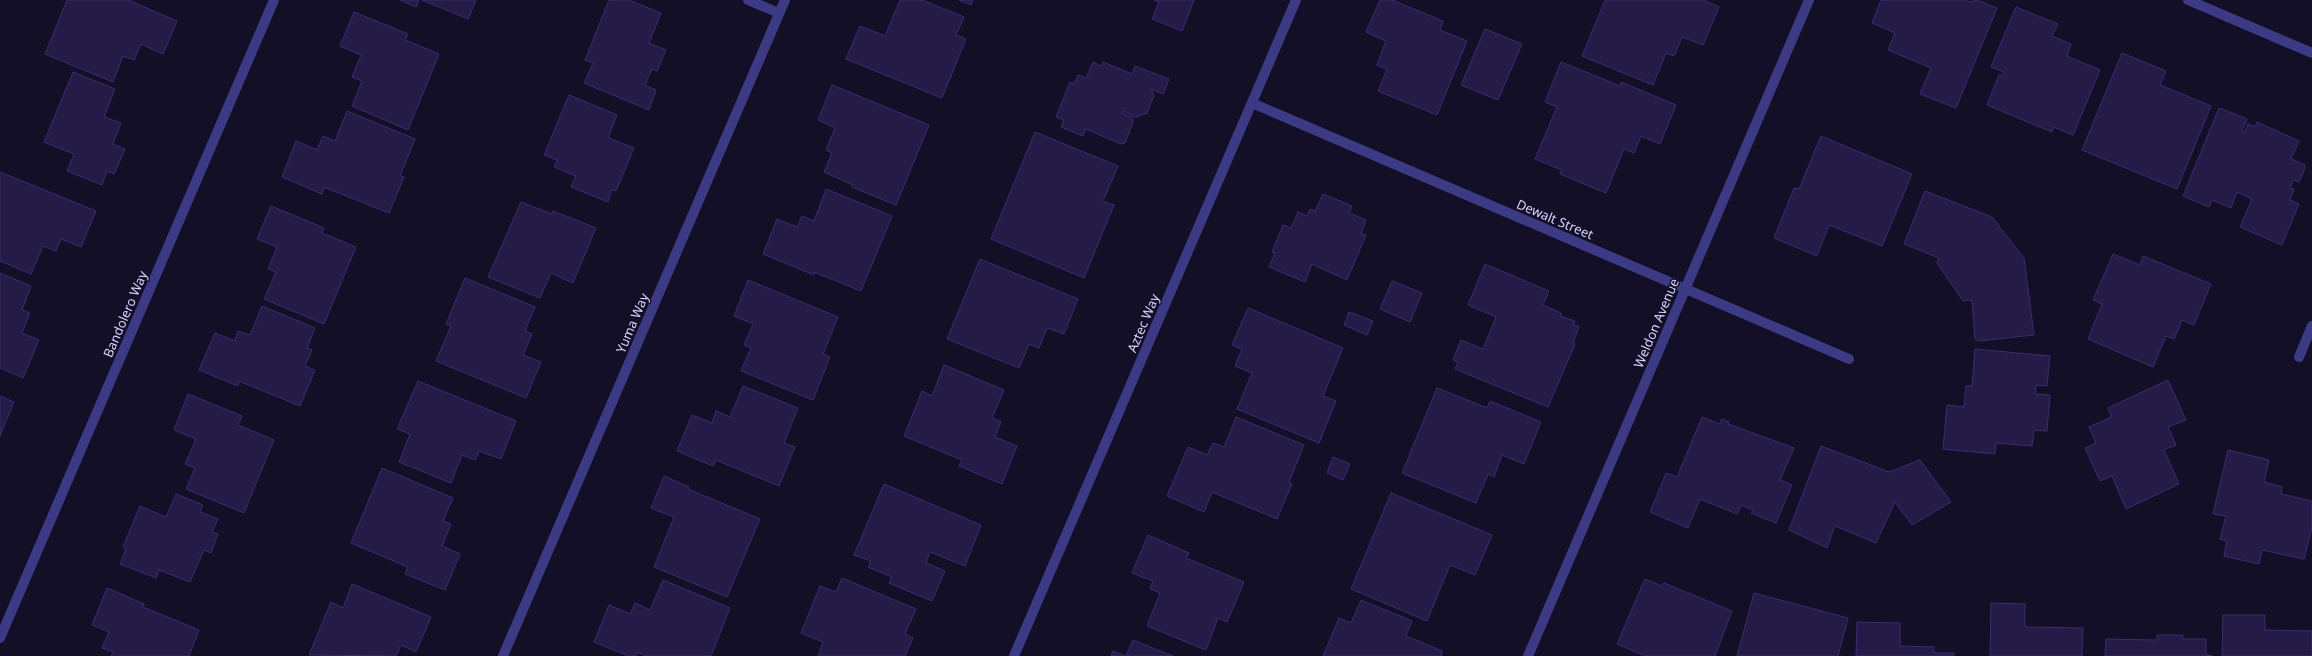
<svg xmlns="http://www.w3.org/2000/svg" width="2312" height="656" font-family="'Noto Sans',sans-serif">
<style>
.building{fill:#241b47;stroke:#3b2d73}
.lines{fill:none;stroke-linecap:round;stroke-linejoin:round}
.street{stroke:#3d3a85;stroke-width:10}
.labels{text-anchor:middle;stroke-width:3;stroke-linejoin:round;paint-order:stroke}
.street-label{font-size:13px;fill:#d9d4ff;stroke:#130f26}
</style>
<rect width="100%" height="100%" fill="#130f26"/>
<path class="building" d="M 67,0 L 128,0 L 177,21 L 163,54 L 141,44 L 134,60 L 123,56 L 113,82 L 45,54 Z
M 400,0 L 419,0 L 416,7 Z
M 422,0 L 476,0 L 468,19 Z
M 609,0 L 629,0 L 661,13 L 649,43 L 666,50 L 657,71 L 652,69 L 645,85 L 656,90 L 649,110 L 584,83 L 593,63 L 585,60 Z
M 900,0 L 922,0 L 964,17 L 956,35 L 966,39 L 942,98 L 846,59 L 860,26 L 885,36 Z
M 959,0 L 973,0 L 971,5 Z
M 1154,0 L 1194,0 L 1182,31 L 1152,19 L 1159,2 Z
M 1380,0 L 1392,0 L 1443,21 L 1440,30 L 1467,41 L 1437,115 L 1378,91 L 1387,69 L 1377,65 L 1386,41 L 1366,32 Z
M 1605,0 L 1703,0 L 1719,7 L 1703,45 L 1682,37 L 1674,56 L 1666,53 L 1653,85 L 1582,56 Z
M 1881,0 L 1966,0 L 1970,2 L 1977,0 L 1997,8 L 1956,108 L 1920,94 L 1931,68 L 1888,50 L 1895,33 L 1872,23 Z
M 2016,7 L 2058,24 L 2052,36 L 2071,44 L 2067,56 L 2100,70 L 2073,135 L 2054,127 L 2052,132 L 1987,105 L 1999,75 L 2002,76 L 2004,72 L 1991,67 Z
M 354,12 L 408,34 L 405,40 L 439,54 L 408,130 L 352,106 L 362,81 L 352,77 L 361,55 L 340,46 Z
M 1485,29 L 1522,44 L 1498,100 L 1461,85 Z
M 2122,53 L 2166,71 L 2160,85 L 2211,106 L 2177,189 L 2082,150 Z
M 1093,62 L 1101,66 L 1103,62 L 1132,74 L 1135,66 L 1169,79 L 1163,94 L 1151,89 L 1154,95 L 1147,113 L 1136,117 L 1123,111 L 1122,113 L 1132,117 L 1133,122 L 1125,143 L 1121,144 L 1086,129 L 1083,136 L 1061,127 L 1064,120 L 1056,117 L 1070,82 L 1074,84 L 1078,75 L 1086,78 Z
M 1561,62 L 1620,86 L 1621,82 L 1676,105 L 1660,144 L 1641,136 L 1634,153 L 1624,149 L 1606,193 L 1560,174 L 1562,170 L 1535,159 L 1557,107 L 1545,102 Z
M 73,72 L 115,89 L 104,117 L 121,123 L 113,144 L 125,149 L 114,174 L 107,171 L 102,185 L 67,171 L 74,154 L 44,142 Z
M 832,85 L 929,125 L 896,205 L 852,187 L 853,185 L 824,172 L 832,153 L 826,150 L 835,128 L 818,120 Z
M 569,95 L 617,115 L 608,138 L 634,148 L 616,191 L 612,189 L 608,202 L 571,187 L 576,176 L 554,167 L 557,160 L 544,155 Z
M 2219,108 L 2247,119 L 2242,131 L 2245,132 L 2248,124 L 2255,127 L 2257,122 L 2299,141 L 2291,159 L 2305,165 L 2305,168 L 2299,182 L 2293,180 L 2290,188 L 2294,189 L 2290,200 L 2299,204 L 2282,245 L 2240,227 L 2252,199 L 2237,192 L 2231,208 L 2212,200 L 2209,207 L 2183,196 Z
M 347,111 L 415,139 L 400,176 L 404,177 L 389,213 L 324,187 L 322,194 L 282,177 L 296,141 L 317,150 L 323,136 L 335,141 Z
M 1035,132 L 1118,166 L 1103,201 L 1114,205 L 1084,278 L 991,239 Z
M 1821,136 L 1912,174 L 1882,246 L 1829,225 L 1817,256 L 1774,238 L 1794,188 L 1799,189 Z
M 0,172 L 96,211 L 81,247 L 61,239 L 56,251 L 43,246 L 31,274 L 0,261 Z
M 826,189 L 892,216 L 861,291 L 814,272 L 814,275 L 763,254 L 777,219 L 797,227 L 802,216 L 814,221 Z
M 1925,191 L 1992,217 L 2024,258 L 2034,335 L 1979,341 L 1975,339 L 1972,300 L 1963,301 L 1937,263 L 1939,258 L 1904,244 Z
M 1323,194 L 1352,206 L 1349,213 L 1366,220 L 1361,234 L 1366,235 L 1347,280 L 1312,264 L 1305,282 L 1269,267 L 1275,253 L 1272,252 L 1283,225 L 1291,228 L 1298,212 L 1307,216 L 1310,209 L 1315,211 Z
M 521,202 L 552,214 L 553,211 L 596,228 L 573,283 L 551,273 L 540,298 L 488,277 Z
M 271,206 L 324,228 L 322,233 L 356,247 L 324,324 L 264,299 L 276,272 L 268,269 L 277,247 L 257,239 Z
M 2113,254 L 2140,265 L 2143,256 L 2211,284 L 2194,325 L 2182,320 L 2174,339 L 2166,336 L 2153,367 L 2088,339 L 2102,304 L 2093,300 Z
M 980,259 L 1078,299 L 1064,334 L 1047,328 L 1039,348 L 1029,344 L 1019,368 L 947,339 Z
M 1485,264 L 1549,291 L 1543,305 L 1561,313 L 1560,316 L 1575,321 L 1573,325 L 1579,327 L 1573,343 L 1575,344 L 1548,407 L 1455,369 L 1458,362 L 1453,360 L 1461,340 L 1483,349 L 1496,317 L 1468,305 Z
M 0,273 L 31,286 L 22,310 L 30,313 L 22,333 L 39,340 L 23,378 L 0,368 Z
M 465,278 L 535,307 L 525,331 L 532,334 L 523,355 L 541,362 L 526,398 L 436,361 L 451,326 L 446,324 Z
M 748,280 L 838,317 L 823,354 L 830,357 L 813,400 L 741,371 L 751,348 L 744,345 L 753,324 L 734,316 Z
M 1392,281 L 1422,293 L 1410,322 L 1380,309 Z
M 262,306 L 315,328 L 307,348 L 312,350 L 305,366 L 315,370 L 300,406 L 239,381 L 238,386 L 199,370 L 215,333 L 235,341 L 238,331 L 250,335 Z
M 1248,308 L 1343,348 L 1323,396 L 1336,401 L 1319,443 L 1237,409 L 1252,373 L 1235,366 L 1242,349 L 1232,345 Z
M 1349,312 L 1373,321 L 1367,335 L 1344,325 Z
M 1975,349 L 2050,356 L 2047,386 L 2036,385 L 2035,394 L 2050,395 L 2047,431 L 2034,430 L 2032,446 L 1996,443 L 1995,454 L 1943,449 L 1947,405 L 1964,407 L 1966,386 L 1972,386 Z
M 944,365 L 1004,390 L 992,418 L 1001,422 L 995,437 L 1017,446 L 1002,484 L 959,466 L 962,460 L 904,436 L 922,391 L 932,396 Z
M 2168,380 L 2186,420 L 2168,427 L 2176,445 L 2164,450 L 2179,484 L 2126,509 L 2112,476 L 2100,481 L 2085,448 L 2096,443 L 2089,427 L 2112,417 L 2108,408 Z
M 418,381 L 516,421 L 501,459 L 479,451 L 475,460 L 462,455 L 451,483 L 399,462 L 410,434 L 397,429 Z
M 743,386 L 798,408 L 784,443 L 795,447 L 779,486 L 716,460 L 713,466 L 677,451 L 692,415 L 712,423 L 716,411 L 730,417 Z
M 1437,388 L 1487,408 L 1490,401 L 1541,422 L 1524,464 L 1502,455 L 1494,477 L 1488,474 L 1476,503 L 1402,473 Z
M 188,394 L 242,416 L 238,425 L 274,440 L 244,513 L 186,489 L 195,468 L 185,464 L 196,439 L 174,430 Z
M 0,396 L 14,402 L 0,436 Z
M 1236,417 L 1304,445 L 1289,482 L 1292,484 L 1277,519 L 1212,492 L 1204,512 L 1167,496 L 1188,447 L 1207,455 L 1213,443 L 1224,447 Z
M 1702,417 L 1720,424 L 1722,419 L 1729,422 L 1728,424 L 1794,448 L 1780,480 L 1792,485 L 1776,523 L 1751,513 L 1753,510 L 1741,505 L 1737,514 L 1700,499 L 1688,528 L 1650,512 L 1666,473 L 1677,477 Z
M 1821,446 L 1889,472 L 1920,460 L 1951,502 L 1912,525 L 1895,502 L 1876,543 L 1835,526 L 1827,548 L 1789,530 Z
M 2228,450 L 2269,460 L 2264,482 L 2282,487 L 2281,494 L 2312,501 L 2312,527 L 2304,559 L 2262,550 L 2259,564 L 2224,556 L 2227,541 L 2220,539 L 2226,516 L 2213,514 Z
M 1333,457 L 1350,464 L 1343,480 L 1327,473 Z
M 382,468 L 453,498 L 443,521 L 451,524 L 442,546 L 460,554 L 445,590 L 405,574 L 408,567 L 351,543 Z
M 664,476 L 689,487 L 688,489 L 760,519 L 727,597 L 654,567 L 674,517 L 651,508 Z
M 884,484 L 981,525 L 965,566 L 930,552 L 926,563 L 945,571 L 932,601 L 889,583 L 892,577 L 868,567 L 871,561 L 854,555 Z
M 1391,493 L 1492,535 L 1475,575 L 1450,565 L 1427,621 L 1351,589 Z
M 176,494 L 203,505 L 200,512 L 218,519 L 212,532 L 218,534 L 211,553 L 204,550 L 190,582 L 159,570 L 156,578 L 120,564 L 126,549 L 123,547 L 140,506 L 166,517 Z
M 1148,535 L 1189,553 L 1186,558 L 1244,582 L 1227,622 L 1218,618 L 1206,650 L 1147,626 L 1160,593 L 1150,589 L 1153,581 L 1132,573 Z
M 842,578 L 916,609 L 905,634 L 913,638 L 905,656 L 818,656 L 823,642 L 801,633 L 820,586 L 836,592 Z
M 1645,579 L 1662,586 L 1664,583 L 1732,611 L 1715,656 L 1645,656 L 1617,644 Z
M 663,580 L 730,608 L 711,656 L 646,656 L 637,652 L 636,656 L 629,656 L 594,642 L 609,605 L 630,614 L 635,603 L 650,610 Z
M 352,584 L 431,617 L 416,652 L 401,645 L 396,656 L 309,655 L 331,602 L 343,608 Z
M 107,588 L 144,604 L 143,607 L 199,630 L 189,656 L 111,656 L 113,652 L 102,648 L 109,632 L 92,625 Z
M 1754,593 L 1848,618 L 1838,656 L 1737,656 Z
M 1361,600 L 1412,621 L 1406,636 L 1442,651 L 1441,656 L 1323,656 L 1339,618 L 1351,623 Z
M 1991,603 L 2025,604 L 2025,627 L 2083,628 L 2082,656 L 1990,656 Z
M 2223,615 L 2265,615 L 2265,630 L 2312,631 L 2312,656 L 2222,656 Z
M 1857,622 L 1900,623 L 1900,646 L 1934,647 L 1934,653 L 1954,653 L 1953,656 L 1856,656 Z
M 2157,635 L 2183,635 L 2183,639 L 2206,639 L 2206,654 L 2212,656 L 2105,656 L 2106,639 L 2157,640 Z
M 1133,640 L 1173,656 L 1126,656 Z
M 1113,651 L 1125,656 L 1111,656 Z"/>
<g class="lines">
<path class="street" d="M 748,0 L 779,13
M 2188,0 L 2312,53
M 1252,103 L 1849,359
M 2299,357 L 2312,326
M 0,638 L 274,0
M 503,656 L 785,0
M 1014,656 L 1296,0
M 1528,656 L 1809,0"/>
</g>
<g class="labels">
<g class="street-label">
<text transform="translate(1555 219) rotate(23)" y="5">Dewalt Street</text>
<text transform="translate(125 314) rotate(-67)" y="5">Bandolero Way</text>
<text transform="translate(632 323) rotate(-67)" y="5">Yuma Way</text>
<text transform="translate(1143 323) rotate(-67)" y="5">Aztec Way</text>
<text transform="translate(1656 323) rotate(-67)" y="5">Weldon Avenue</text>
</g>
</g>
</svg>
